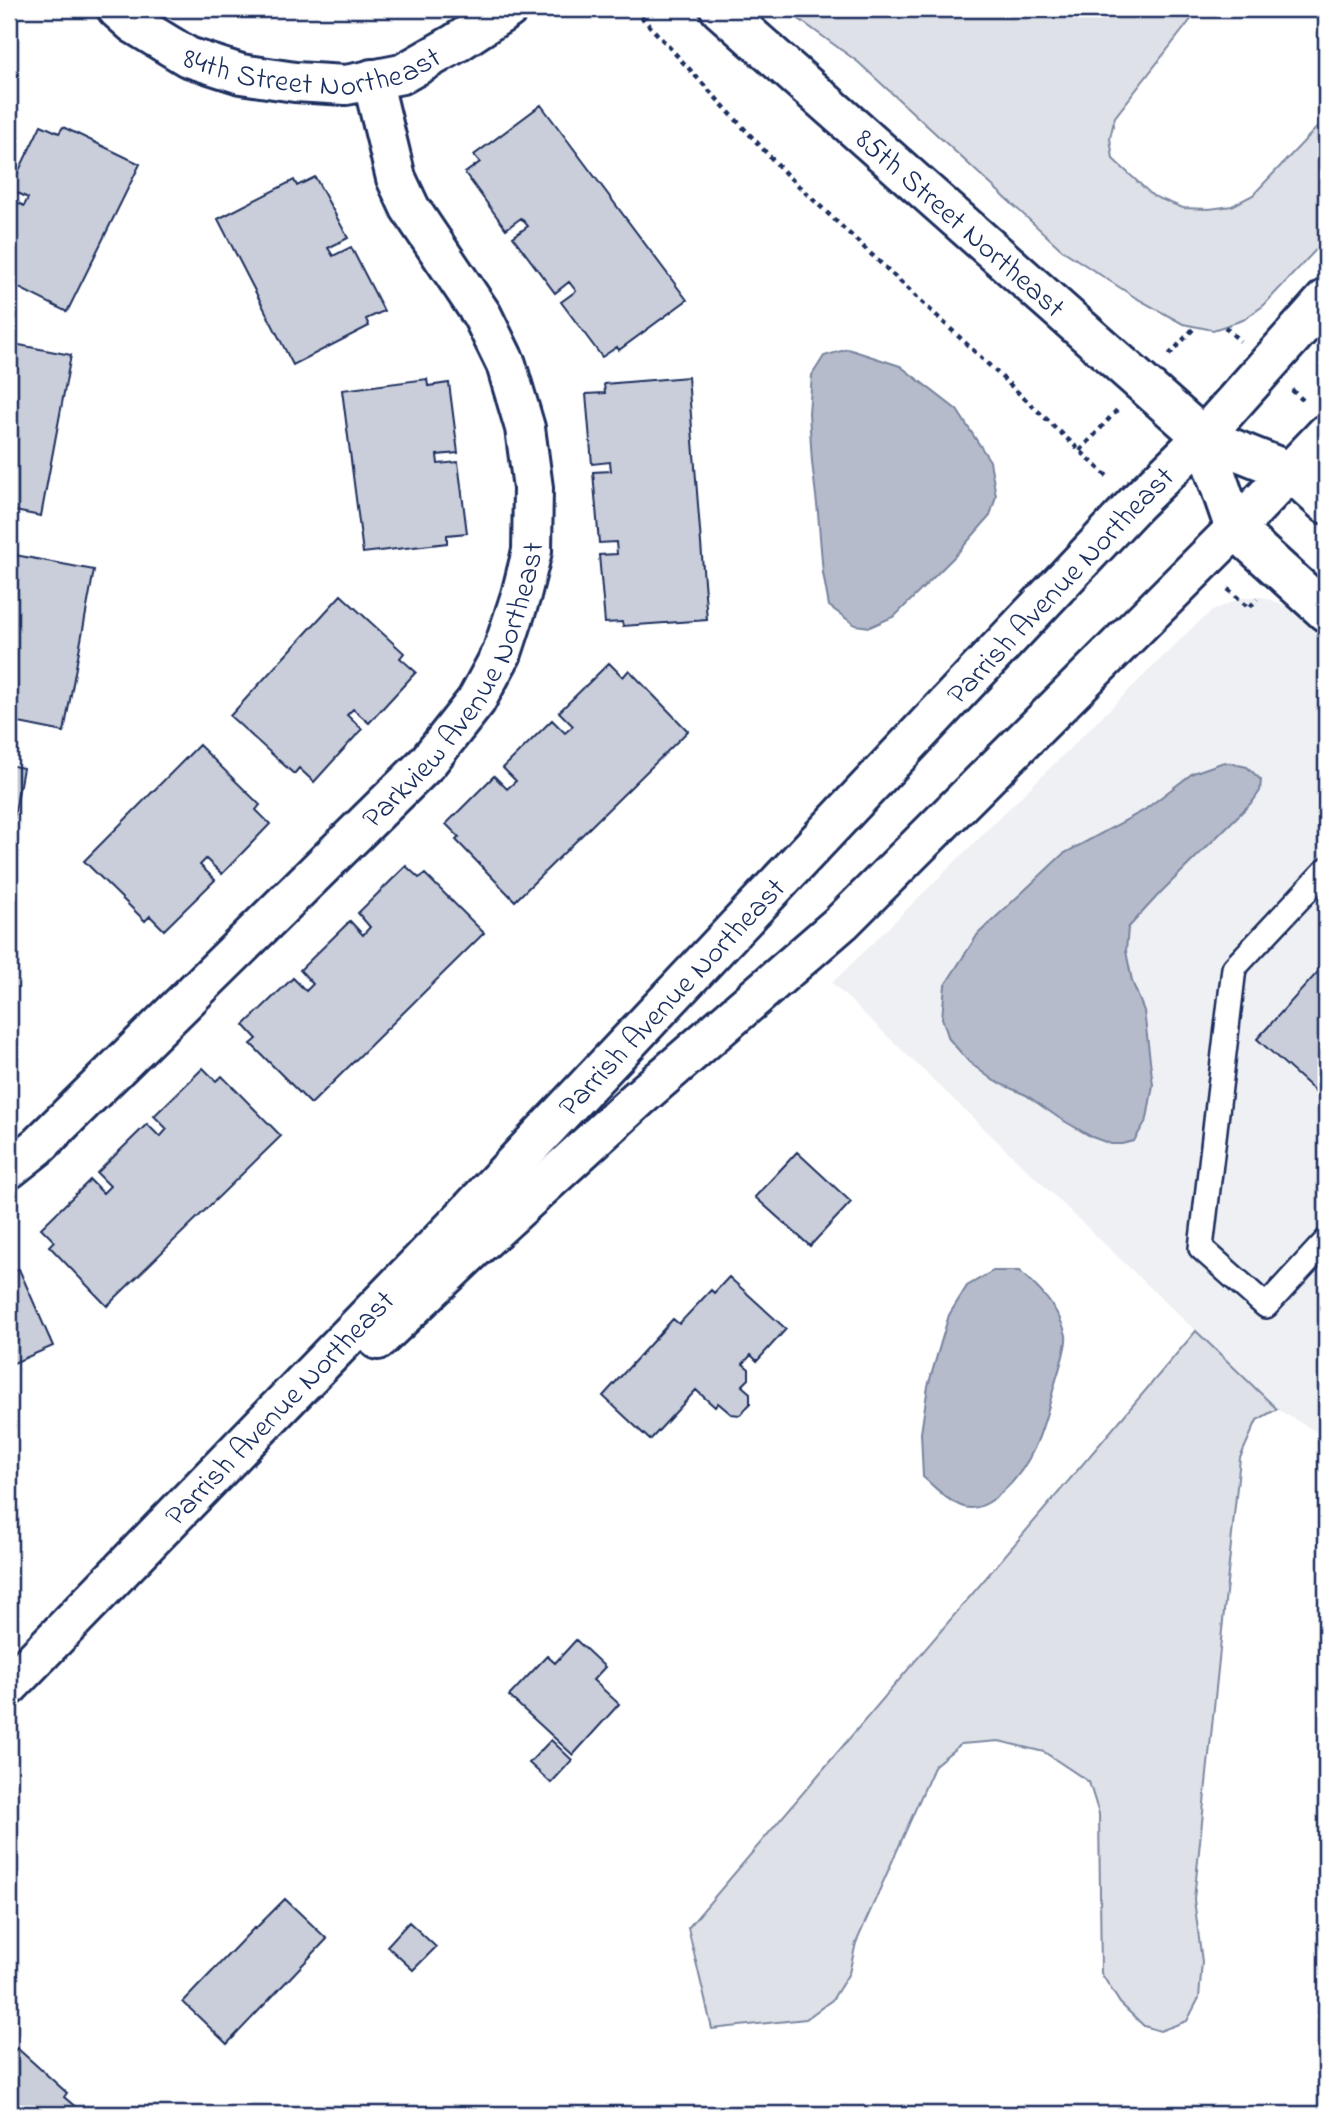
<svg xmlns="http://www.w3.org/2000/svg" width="1335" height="2123" font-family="'Indie Flower',sans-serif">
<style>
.built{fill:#eff0f4}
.green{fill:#dee1e7;stroke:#7c88a2;stroke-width:2}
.water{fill:#b5bbca;stroke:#77839f;stroke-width:2}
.building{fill:#caceda;stroke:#1b2f5e;stroke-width:2}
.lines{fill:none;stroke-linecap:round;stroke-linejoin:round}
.service-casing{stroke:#1b2f5e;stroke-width:28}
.minor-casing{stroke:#1b2f5e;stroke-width:44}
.tertiary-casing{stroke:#1b2f5e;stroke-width:44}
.secondary-casing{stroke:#1b2f5e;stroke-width:44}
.path{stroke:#1b2f5e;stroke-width:4.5;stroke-dasharray:5 5;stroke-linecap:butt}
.service{stroke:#fff;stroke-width:23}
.minor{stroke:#fff;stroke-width:38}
.tertiary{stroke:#fff;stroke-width:38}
.secondary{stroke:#fff;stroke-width:38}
.labels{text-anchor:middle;stroke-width:5;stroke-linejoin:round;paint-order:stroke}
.street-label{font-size:30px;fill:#1b2f5e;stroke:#fff}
</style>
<rect width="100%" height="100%" fill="#fff"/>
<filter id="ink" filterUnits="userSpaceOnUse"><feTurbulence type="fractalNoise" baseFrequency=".0143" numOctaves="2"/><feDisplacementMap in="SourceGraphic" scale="14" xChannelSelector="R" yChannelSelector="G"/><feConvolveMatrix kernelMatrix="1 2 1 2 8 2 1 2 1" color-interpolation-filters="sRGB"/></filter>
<g filter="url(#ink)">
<path class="built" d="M 1262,597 L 1294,608 L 1326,638 L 1326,1441 L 1315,1431 L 1277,1409 L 832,983 L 1194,626 L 1212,611 L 1241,598 Z"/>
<path class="green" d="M 796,9 L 1199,9 L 1115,117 L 1110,138 L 1113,159 L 1153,196 L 1183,208 L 1209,209 L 1232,206 L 1253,195 L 1326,118 L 1326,239 L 1263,306 L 1243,320 L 1213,330 L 1183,324 L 1136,298 L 1062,250 L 858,62 L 792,14 Z
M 1196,1331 L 1277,1409 L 1257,1420 L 1240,1458 L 1194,1899 L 1202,1962 L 1199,1998 L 1187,2021 L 1160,2031 L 1144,2026 L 1120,2003 L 1101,1973 L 1099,1814 L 1089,1782 L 1044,1752 L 999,1741 L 961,1744 L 935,1765 L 856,1943 L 849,1973 L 832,2000 L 806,2019 L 712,2029 L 688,1928 Z"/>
<path class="water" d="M 848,349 L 900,366 L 957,410 L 990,461 L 996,496 L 990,516 L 955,556 L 895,616 L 870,627 L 855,625 L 829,606 L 823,573 L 818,513 L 812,462 L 809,413 L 812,375 L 824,356 Z
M 1224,762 L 1247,767 L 1261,780 L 1260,791 L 1253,801 L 1161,892 L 1128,928 L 1126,951 L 1132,981 L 1144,1011 L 1153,1085 L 1147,1119 L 1134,1141 L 1122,1144 L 1111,1144 L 1092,1137 L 1059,1118 L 1026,1095 L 994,1081 L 969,1062 L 949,1039 L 942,1018 L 945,985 L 978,934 L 1063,854 L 1143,811 L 1193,773 Z
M 993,1271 L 1019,1271 C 1039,1288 1059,1308 1066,1335 C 1068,1346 1057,1375 1054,1387 C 1043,1430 1032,1470 995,1498 C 986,1505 973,1511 961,1506 C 946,1500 935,1487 923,1477 L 921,1433 L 928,1386 L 949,1315 L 967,1286 Z"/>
<path class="building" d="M 541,105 L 687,300 L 619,350 L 617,347 L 602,357 L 561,302 L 576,291 L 569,282 L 555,293 L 513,237 L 528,226 L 521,218 L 506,229 L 465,173 L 480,162 L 474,155 Z
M 41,125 L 59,133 L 63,127 L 140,164 L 67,312 L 9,283 L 9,198 L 24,206 L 28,198 L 10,189 Z
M 315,177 L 348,238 L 328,248 L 333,256 L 351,247 L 384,311 L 366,319 L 369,326 L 293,365 L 218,219 L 294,180 L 297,186 Z
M 9,343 L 71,355 L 41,516 L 9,510 Z
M 688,377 L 707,620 L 623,626 L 622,622 L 605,623 L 599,555 L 617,554 L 616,542 L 599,543 L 593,472 L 611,471 L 610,462 L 592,464 L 586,394 L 605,393 L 604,384 Z
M 427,379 L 428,386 L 449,383 L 458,453 L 437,455 L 438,464 L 458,462 L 467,533 L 447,535 L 447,543 L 363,553 L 342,390 Z
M 10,554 L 94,570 L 64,732 L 9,721 Z
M 341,595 L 404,653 L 400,658 L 416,672 L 369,723 L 353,709 L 347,715 L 362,729 L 314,782 L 299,768 L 294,774 L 230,716 Z
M 609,663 L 623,677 L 629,670 L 688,731 L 515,901 L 456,840 L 459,837 L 446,824 L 494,776 L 507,789 L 516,781 L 503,768 L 552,720 L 565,733 L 573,726 L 559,712 Z
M 199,745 L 260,805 L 256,810 L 270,824 L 222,874 L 206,859 L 200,865 L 215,880 L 164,930 L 150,916 L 145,921 L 84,861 Z
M 9,765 L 23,768 L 9,845 Z
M 406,866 L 419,878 L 425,874 L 484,933 L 311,1104 L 251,1044 L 257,1039 L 244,1025 L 293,978 L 306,991 L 313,984 L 300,970 L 350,921 L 363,935 L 370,927 L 358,913 Z
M 1326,963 L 1326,1101 L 1257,1039 Z
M 203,1068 L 216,1081 L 222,1076 L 281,1136 L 107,1306 L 49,1246 L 54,1241 L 41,1228 L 90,1180 L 103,1193 L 110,1186 L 97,1173 L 147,1124 L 160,1137 L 167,1129 L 154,1116 Z
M 797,1152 L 851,1202 L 810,1246 L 755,1197 Z
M 9,1264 L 12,1272 L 19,1269 L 53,1346 L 9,1365 Z
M 729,1277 L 786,1329 L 757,1361 L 751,1355 L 743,1364 L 749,1369 L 749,1379 L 742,1386 L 750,1393 L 750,1404 L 740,1415 L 731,1414 L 718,1403 L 715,1407 L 696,1390 L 650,1440 L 603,1396 L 673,1319 L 679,1324 L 711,1290 L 714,1293 Z
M 576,1640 L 605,1667 L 593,1680 L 619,1704 L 573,1755 L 509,1696 L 547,1656 L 555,1663 Z
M 551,1740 L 572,1760 L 551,1783 L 529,1763 Z
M 285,1899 L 327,1939 L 227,2044 L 183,2002 L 254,1928 L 255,1929 Z
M 409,1922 L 436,1947 L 413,1970 L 387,1946 Z
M 17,2048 L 67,2093 L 64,2097 L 84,2114 L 9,2114 L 9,2057 Z"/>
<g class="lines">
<defs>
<path id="service" d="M 1326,870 L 1234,968 L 1201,1248 L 1266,1306 L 1326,1241"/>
<g id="minor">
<path id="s1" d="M 117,9 L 134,24 L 188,57 L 241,74 L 295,82 L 346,85 L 402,74 L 456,43 L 508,9"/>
<path d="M 1203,437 L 1235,529 L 1326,612"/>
<path d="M 1203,437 L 1291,472 L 1326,504"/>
<path id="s2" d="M 9,1169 L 38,1146 L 427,763 L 476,701 L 502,653 L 521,595 L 532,551 L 533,488 L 525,428 L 506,364 L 482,315 L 410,208 L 396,178 L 372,79"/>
</g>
<g id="tertiary">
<path id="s3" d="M 720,9 L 1203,437"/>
</g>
<g id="secondary">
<path d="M 378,1340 L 475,1248 L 638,1099 L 842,922 L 1235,529 L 1326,434"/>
<path id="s4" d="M 9,1686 L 456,1225 L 1136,503 L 1203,437 L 1326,299"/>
</g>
</defs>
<use href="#service" class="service-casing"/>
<use href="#minor" class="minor-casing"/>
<use href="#tertiary" class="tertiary-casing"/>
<use href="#secondary" class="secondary-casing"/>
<path class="path" d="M 634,9 L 786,174 L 1109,478
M 1225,327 L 1240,341
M 1169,355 L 1196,326
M 1292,390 L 1306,403
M 1080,451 L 1117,410
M 1228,589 L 1249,608 L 1257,599"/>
<use href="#service" class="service"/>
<use href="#minor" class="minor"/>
<use href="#tertiary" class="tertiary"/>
<use href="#secondary" class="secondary"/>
</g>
</g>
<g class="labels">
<g class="street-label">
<text dy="10" stroke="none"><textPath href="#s1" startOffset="214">84th Street Northeast</textPath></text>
<text dy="10" stroke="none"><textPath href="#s3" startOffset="322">85th Street Northeast</textPath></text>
<text dy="10" stroke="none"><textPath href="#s4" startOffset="1522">Parrish Avenue Northeast</textPath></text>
<text dy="10" stroke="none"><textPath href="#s2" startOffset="665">Parkview Avenue Northeast</textPath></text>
<text dy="10" stroke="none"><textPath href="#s4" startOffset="956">Parrish Avenue Northeast</textPath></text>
<text dy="10" stroke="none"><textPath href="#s4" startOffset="388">Parrish Avenue Northeast</textPath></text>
</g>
</g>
<rect width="1335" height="2123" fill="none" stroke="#fff" stroke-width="35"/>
<rect x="18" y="18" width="1300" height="2088" fill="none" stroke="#1b2f5e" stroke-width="2.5" filter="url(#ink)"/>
</svg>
